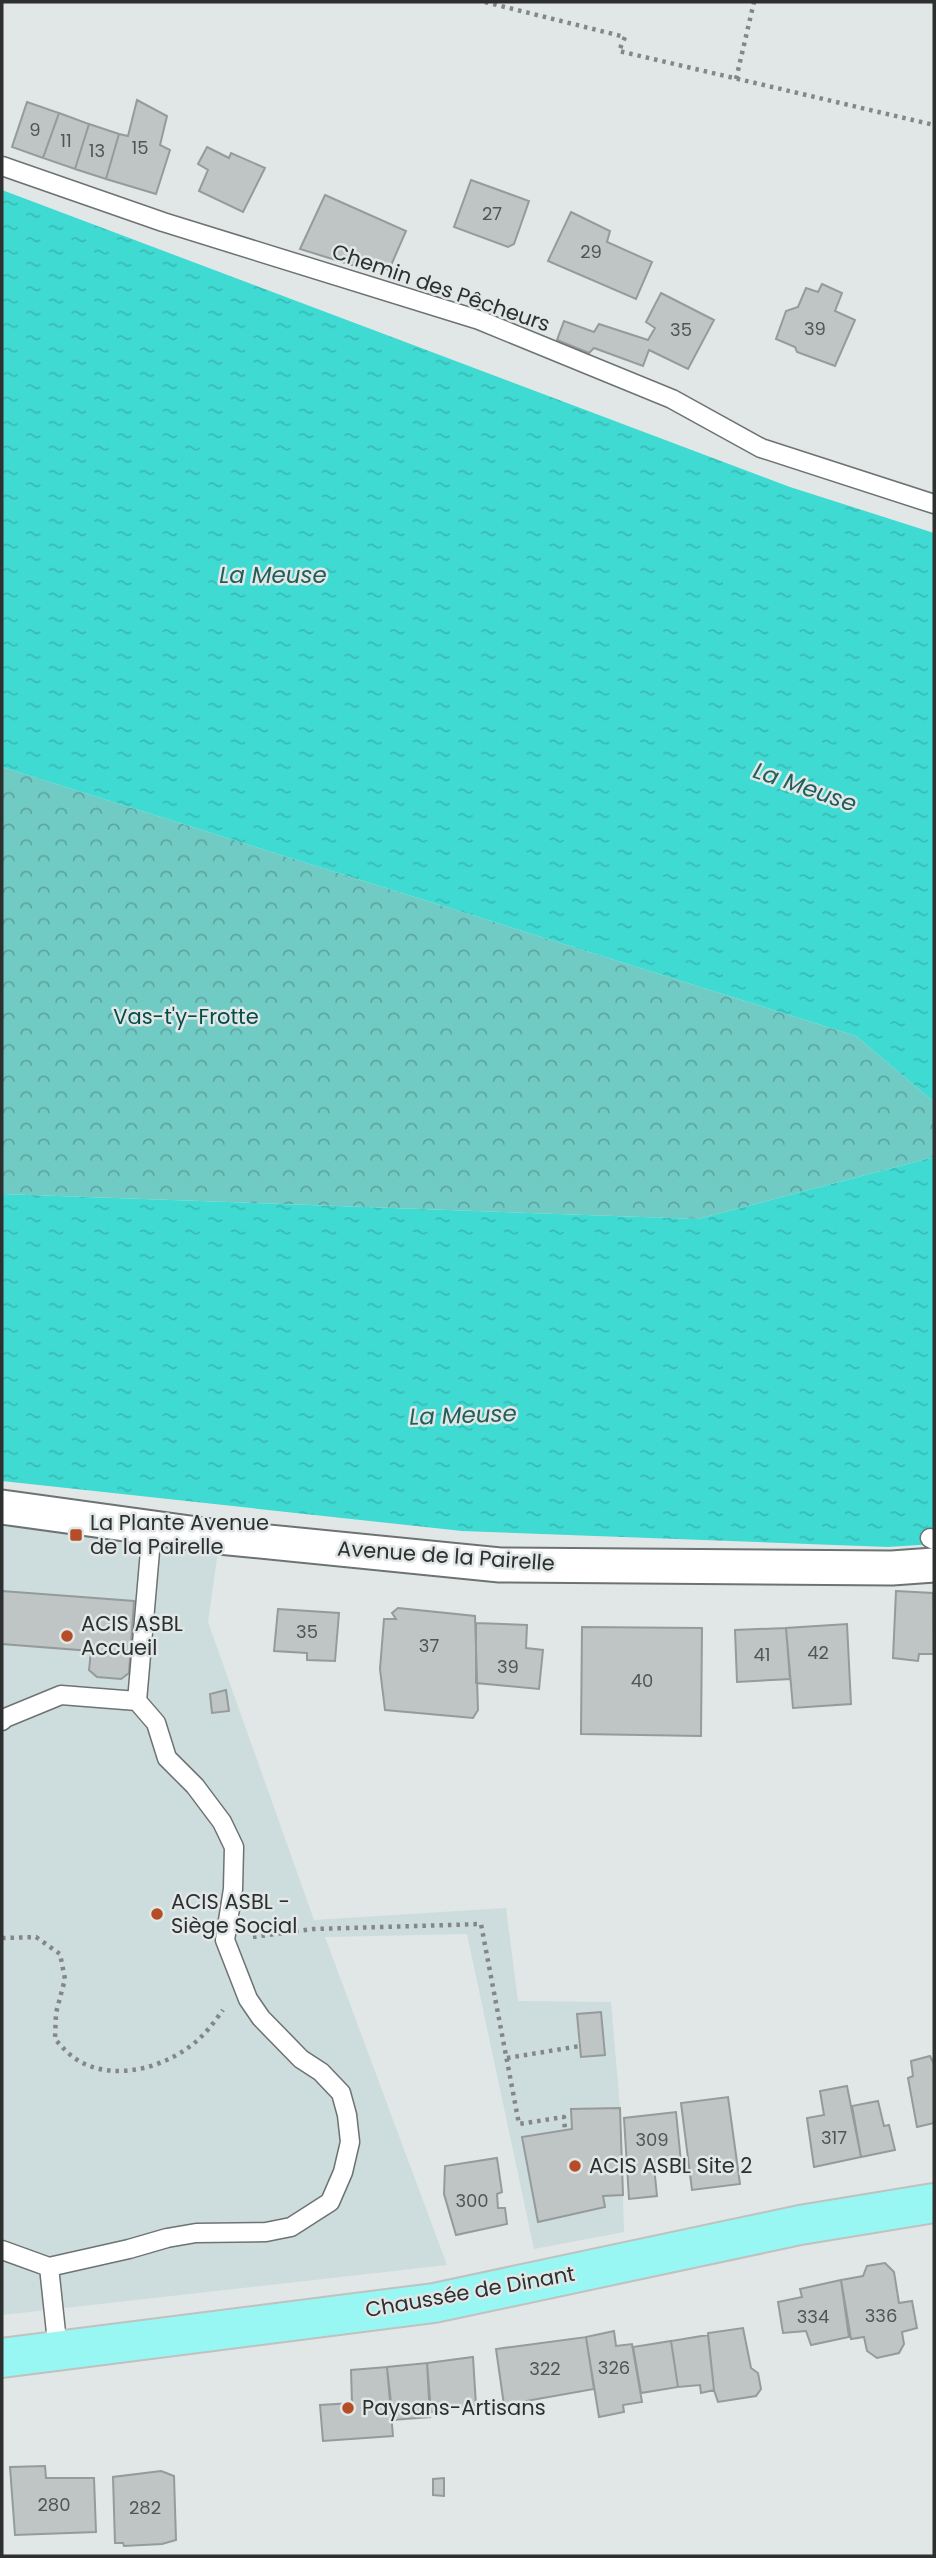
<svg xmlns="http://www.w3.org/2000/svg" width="936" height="2558" font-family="Poppins,sans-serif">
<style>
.built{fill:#cddcdc}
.forest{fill:url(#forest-crowns)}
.water{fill:url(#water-ripples)}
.building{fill:#bec5c4;stroke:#959b9a;stroke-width:2}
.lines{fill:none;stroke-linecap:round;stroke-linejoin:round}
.lane-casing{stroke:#6d7372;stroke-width:21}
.street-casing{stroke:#6d7372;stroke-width:37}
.primary-casing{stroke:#c0c1c1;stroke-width:42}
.path{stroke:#838787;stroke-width:4.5;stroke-dasharray:3.5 5;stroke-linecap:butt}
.lane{stroke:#fff;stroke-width:18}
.street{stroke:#fff;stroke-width:33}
.primary{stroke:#98f7f2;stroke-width:38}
.poi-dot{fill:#b54d27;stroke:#e0e7e6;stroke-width:2.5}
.labels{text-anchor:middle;stroke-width:5;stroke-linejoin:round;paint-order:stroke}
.number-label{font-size:18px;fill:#525555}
.street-label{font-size:21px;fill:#2e3030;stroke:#e0e7e6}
.park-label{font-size:21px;fill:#074c49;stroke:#e0e7e6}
.poi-label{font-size:21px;fill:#2e3030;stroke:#e0e7e6;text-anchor:start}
.water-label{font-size:23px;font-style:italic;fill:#215e5a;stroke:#e0e7e6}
</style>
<defs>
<pattern id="forest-crowns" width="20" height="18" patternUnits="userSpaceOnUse" patternTransform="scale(1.75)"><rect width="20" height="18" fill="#71cbc5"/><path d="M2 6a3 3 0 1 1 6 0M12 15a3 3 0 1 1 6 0" fill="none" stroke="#5da5a0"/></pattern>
<pattern id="water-ripples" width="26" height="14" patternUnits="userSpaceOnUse" patternTransform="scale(1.75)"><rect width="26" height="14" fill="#3fdad2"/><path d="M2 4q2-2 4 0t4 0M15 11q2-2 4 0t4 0" fill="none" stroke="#38bbb5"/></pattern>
</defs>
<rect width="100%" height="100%" fill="#e0e7e6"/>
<path class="built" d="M 2,1526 L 218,1551 L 208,1622 L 314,1920 L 506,1908 L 518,2001 L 611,2002 L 620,2108 L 624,2232 L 534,2249 L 467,1934 L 325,1937 L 447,2265 L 2,2315 Z"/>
<path class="forest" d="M 2,767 L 856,1036 L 934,1102 L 934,1157 L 698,1219 L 2,1194 Z"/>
<path class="water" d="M 2,190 L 790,487 L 934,533 L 934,1102 L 856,1036 L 2,767 Z
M 934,1157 L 934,1544 L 888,1547 L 462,1531 L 2,1481 L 2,1194 L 698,1219 Z"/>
<path class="building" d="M 137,100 L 167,116 L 160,145 L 170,150 L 156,194 L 106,179 L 119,134 L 128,136 Z
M 27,102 L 59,113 L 43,158 L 12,147 Z
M 59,113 L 89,124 L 75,169 L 43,158 Z
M 89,124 L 119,134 L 106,179 L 75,169 Z
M 207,147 L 229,158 L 231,153 L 265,168 L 243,212 L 199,191 L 208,170 L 198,164 Z
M 471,180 L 529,201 L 514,244 L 508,247 L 454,227 Z
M 325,195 L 406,231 L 389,270 L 375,264 L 371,271 L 300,249 Z
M 571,212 L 610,231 L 607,242 L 652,262 L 636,299 L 548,261 Z
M 822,284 L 842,293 L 835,311 L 855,320 L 835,366 L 797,352 L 795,347 L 776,339 L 786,311 L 798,307 L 806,288 L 818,292 Z
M 661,293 L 714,320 L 688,369 L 649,350 L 643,366 L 594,348 L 589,353 L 557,340 L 564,321 L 594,332 L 599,324 L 648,340 L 655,328 L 646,322 Z
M 2,1591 L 134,1601 L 129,1673 L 121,1679 L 97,1677 L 89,1670 L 91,1651 L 2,1644 Z
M 896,1591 L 933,1593 L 934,1654 L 919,1654 L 918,1661 L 893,1658 Z
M 398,1608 L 475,1616 L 478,1710 L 473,1718 L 385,1710 L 380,1669 L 384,1619 L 396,1619 L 392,1613 Z
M 278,1609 L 339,1613 L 335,1661 L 307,1660 L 307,1653 L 274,1651 Z
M 476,1623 L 527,1625 L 526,1648 L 543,1650 L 539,1689 L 476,1683 Z
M 847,1624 L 851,1704 L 793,1708 L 786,1628 Z
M 582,1627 L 702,1628 L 701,1736 L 581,1734 Z
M 786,1628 L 790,1679 L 737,1682 L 735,1630 Z
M 226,1690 L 229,1711 L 212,1713 L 210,1694 Z
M 601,2012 L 605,2055 L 581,2057 L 577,2014 Z
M 930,2056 L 934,2064 L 934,2123 L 917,2127 L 908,2078 L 913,2076 L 911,2061 Z
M 847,2086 L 861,2157 L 814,2167 L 807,2118 L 824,2115 L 820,2091 Z
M 728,2097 L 740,2184 L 692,2190 L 681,2103 Z
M 878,2101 L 884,2126 L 889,2125 L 895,2150 L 861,2157 L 852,2106 Z
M 620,2108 L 623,2195 L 603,2196 L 605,2207 L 538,2222 L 522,2137 L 572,2129 L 571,2109 Z
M 676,2112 L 681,2162 L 654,2166 L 657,2196 L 629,2199 L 624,2118 Z
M 497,2158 L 502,2192 L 497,2194 L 498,2208 L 505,2208 L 507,2224 L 456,2235 L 444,2194 L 445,2166 Z
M 885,2263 L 894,2272 L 899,2303 L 912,2301 L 917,2328 L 902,2332 L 904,2344 L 899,2353 L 877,2358 L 867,2351 L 864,2337 L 851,2339 L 841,2280 L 863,2276 L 867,2266 Z
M 841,2280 L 849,2337 L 811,2345 L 806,2331 L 783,2333 L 778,2302 L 802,2297 L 800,2289 Z
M 743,2328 L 751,2368 L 758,2373 L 761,2389 L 756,2396 L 718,2402 L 714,2390 L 708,2333 Z
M 614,2331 L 616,2346 L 632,2344 L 642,2402 L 623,2405 L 624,2412 L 599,2417 L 586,2337 Z
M 708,2335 L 714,2390 L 701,2393 L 700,2385 L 678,2387 L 671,2341 Z
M 586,2337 L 594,2389 L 504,2405 L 496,2349 Z
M 671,2341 L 678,2387 L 641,2393 L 633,2347 Z
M 473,2357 L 476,2405 L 431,2412 L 427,2363 Z
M 427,2363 L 430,2417 L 393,2420 L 387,2367 Z
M 387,2367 L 393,2436 L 323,2441 L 320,2405 L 352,2403 L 351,2370 Z
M 45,2466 L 46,2478 L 94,2478 L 96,2532 L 15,2535 L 10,2467 Z
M 161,2471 L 174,2476 L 176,2540 L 162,2544 L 124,2546 L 123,2543 L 115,2543 L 113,2477 Z
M 444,2478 L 444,2496 L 433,2495 L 433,2479 Z"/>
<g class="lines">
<defs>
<path id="lane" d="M 2,166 L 163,222 L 479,320 L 672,399 L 761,448 L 934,504
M 930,1538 L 934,1540
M 137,1701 L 152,1528
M 2,1721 L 5,1718 L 61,1695 L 137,1701 L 156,1723 L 167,1758 L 195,1786 L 222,1822 L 234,1847 L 233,1889 L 225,1940 L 248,1999 L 261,2018 L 301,2059 L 321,2072 L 341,2093 L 347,2115 L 350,2142 L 343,2172 L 330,2202 L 291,2227 L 266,2232 L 196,2233 L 167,2238 L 129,2249 L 49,2267 L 2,2250
M 49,2267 L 58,2351"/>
<path id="street" d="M 2,1507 L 219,1537 L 500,1565 L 892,1568 L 934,1565"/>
<path id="primary" d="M 2,2358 L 434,2303 L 800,2225 L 934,2203"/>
</defs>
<use href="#lane" class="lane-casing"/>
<use href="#street" class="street-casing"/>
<use href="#primary" class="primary-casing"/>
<path class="path" d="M 485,2 L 625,37 L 619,51 L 934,125
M 736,79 L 754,2
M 253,1937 L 313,1929 L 481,1924 L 519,2124 L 564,2117 L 565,2130
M 2,1938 L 36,1937 L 60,1954 L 65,1979 L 56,2013 L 55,2039 C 62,2047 69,2055 79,2061 C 117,2083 173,2066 203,2035 C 210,2028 217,2018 223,2010
M 507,2058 L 580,2046"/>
<use href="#lane" class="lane"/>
<use href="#street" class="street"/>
<use href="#primary" class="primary"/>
</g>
<g class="poi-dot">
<rect x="69" y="1528" width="14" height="14" rx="3.5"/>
<circle cx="67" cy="1636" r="7"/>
<circle cx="157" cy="1914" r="7"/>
<circle cx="575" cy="2166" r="7"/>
<circle cx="348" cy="2408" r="7"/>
</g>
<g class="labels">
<g class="number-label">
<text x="35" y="136">9</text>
<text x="66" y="147">11</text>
<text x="140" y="154">15</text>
<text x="97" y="157">13</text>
<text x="492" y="220">27</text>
<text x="591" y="258">29</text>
<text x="815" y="335">39</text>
<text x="681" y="336">35</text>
<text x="307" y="1638">35</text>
<text x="429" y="1652">37</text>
<text x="818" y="1659">42</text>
<text x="762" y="1661">41</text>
<text x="508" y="1673">39</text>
<text x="642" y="1687">40</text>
<text x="834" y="2144">317</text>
<text x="652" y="2146">309</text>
<text x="472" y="2207">300</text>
<text x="881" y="2322">336</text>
<text x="813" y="2323">334</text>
<text x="614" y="2374">326</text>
<text x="545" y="2375">322</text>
<text x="54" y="2511">280</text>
<text x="145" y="2514">282</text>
</g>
<g class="street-label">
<text transform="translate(441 288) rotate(19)" y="7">Chemin des Pêcheurs</text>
<text transform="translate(446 1556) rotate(4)" y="7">Avenue de la Pairelle</text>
<text transform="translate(470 2292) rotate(-10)" y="7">Chaussée de Dinant</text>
</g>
<g class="park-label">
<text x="186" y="1024">Vas-t'y-Frotte</text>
</g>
<g class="poi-label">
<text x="90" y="1530">La Plante Avenue<tspan x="90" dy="24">de la Pairelle</tspan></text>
<text x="81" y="1631">ACIS ASBL<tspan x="81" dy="24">Accueil</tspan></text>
<text x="171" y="1909">ACIS ASBL -<tspan x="171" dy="24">Siège Social</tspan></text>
<text x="589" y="2173">ACIS ASBL Site 2</text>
<text x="362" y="2415">Paysans-Artisans</text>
</g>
<g class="water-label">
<text x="273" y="583">La Meuse</text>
<text transform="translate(805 787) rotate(19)" y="8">La Meuse</text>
<text transform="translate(463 1415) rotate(-2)" y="8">La Meuse</text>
</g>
</g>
<rect width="936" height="2558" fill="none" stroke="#2e3030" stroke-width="7"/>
</svg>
